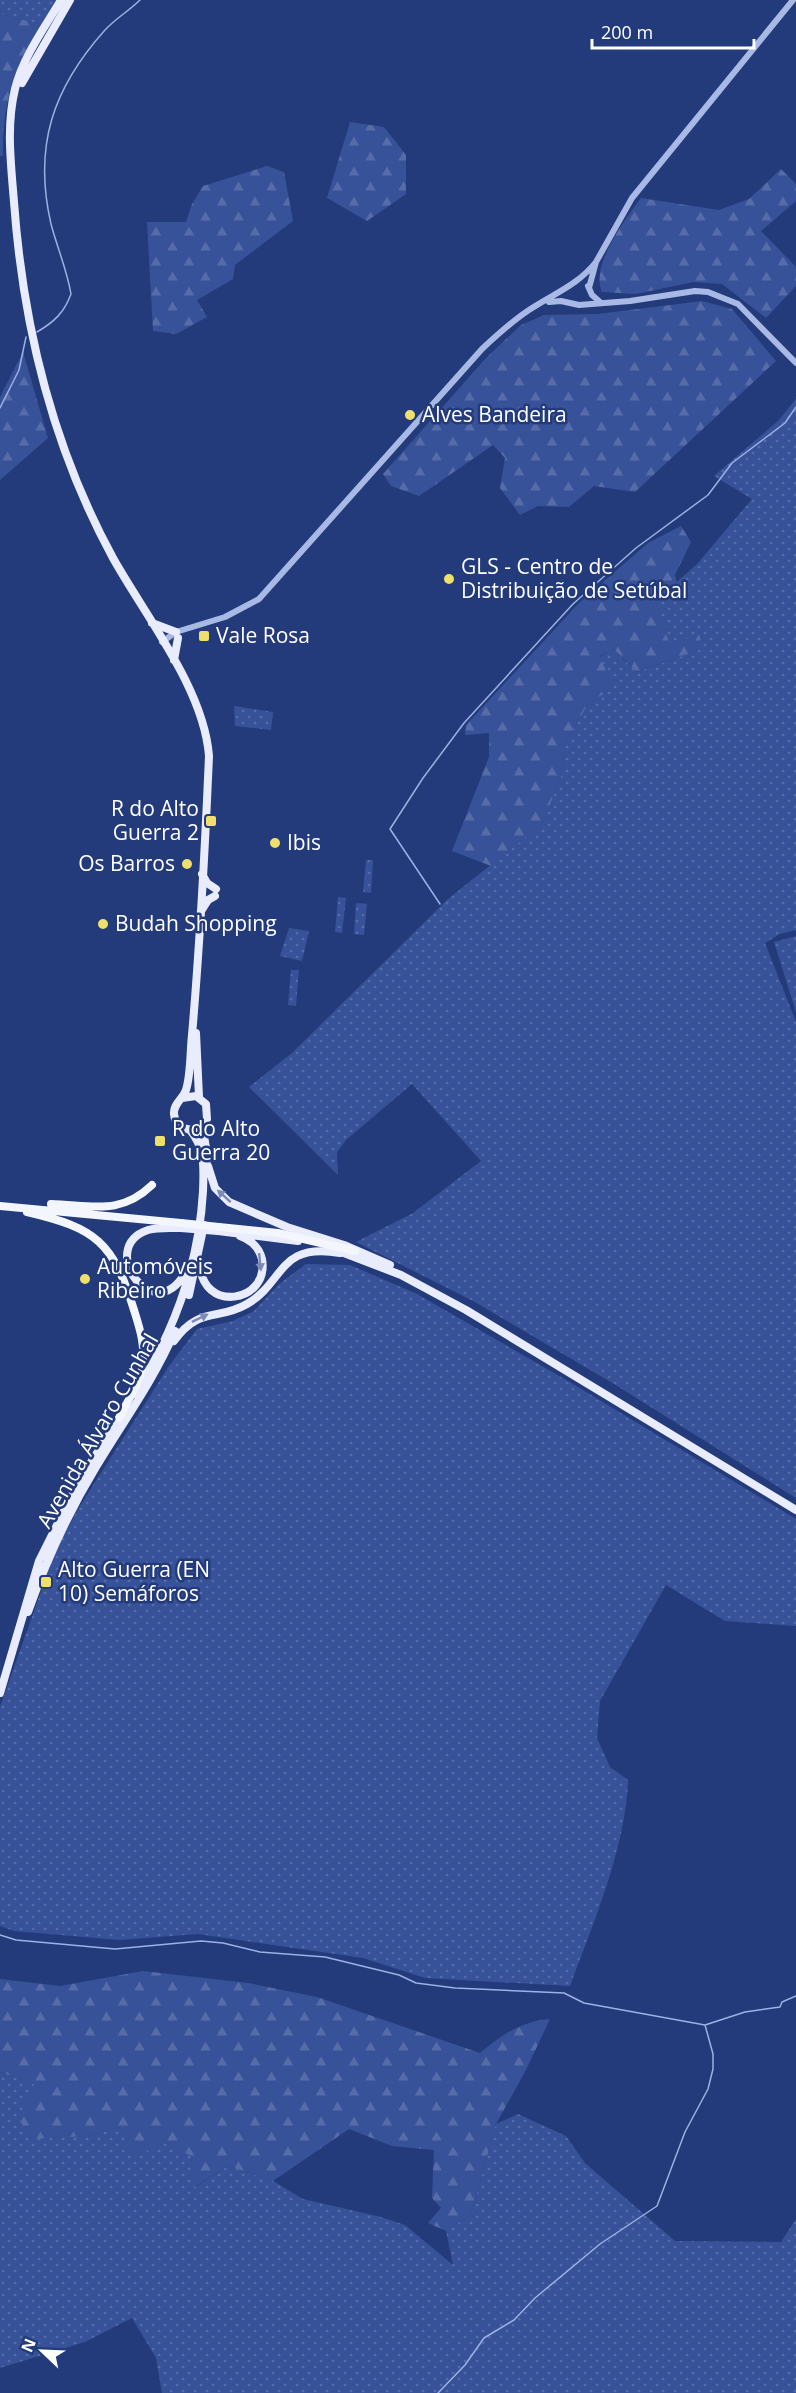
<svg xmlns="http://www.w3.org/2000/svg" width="796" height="2393" font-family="'Open Sans',sans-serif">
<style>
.grass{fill:url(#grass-dots)}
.forest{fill:url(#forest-firs)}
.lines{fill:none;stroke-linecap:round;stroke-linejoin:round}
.stream{stroke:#9cb1e5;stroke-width:1.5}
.tertiary{stroke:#a8b9e5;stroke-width:6}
.primary{stroke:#e8ecfc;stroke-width:8}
.trunk{stroke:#f4f6fe;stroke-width:8}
.primary-bridge{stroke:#e8ecfc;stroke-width:8}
.trunk-bridge{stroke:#f4f6fe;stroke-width:8}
.oneway{fill:#7c8bb5}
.poi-dot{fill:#efe06c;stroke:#243b7b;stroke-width:2}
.labels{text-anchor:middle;stroke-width:5;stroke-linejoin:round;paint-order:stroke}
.poi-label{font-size:21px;fill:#fff;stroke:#243b7b;text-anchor:start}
.street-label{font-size:21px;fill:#fff;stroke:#243b7b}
</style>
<defs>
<pattern id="grass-dots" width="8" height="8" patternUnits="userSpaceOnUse" patternTransform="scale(1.5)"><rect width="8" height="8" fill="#385299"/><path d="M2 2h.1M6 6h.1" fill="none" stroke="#566ca8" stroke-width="1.8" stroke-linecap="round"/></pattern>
<pattern id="forest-firs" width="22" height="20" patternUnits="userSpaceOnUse" patternTransform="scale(1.5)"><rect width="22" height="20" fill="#385299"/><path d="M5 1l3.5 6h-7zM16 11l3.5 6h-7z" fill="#566ca8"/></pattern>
</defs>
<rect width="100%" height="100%" fill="#243b7b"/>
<path class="grass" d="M 0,0 L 58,0 L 44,25 L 0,14 Z
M 796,399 L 796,930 L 780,934 L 765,943 L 796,1022 L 796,1498 L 614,1384 L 473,1301 L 356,1242 L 413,1213 L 481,1161 L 412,1084 L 346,1140 L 337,1152 L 338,1175 L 249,1087 L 292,1053 L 448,899 L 543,823 L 561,776 L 566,741 L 588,704 L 613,688 L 600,657 L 612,649 L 637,672 L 699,650 L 669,644 L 656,601 L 698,563 L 752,499 L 714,476 L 778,421 Z
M 234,706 L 273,712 L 271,730 L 235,726 Z
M 366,860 L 373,860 L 371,893 L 363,892 Z
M 338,897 L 346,898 L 342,933 L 335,932 Z
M 356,903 L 367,904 L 364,935 L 354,934 Z
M 289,928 L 309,931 L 302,961 L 280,956 Z
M 796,936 L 796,1012 L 774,942 Z
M 291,970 L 299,970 L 296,1006 L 288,1005 Z
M 306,1264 L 350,1265 L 417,1294 L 568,1381 L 796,1519 L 796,1626 L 725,1621 L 666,1585 L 600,1701 L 597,1738 L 610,1767 L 628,1780 C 626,1847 593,1924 570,1986 L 425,1978 L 363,1958 L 198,1934 L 119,1940 L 14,1931 L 0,1926 L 0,1707 L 55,1552 L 78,1509 L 169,1366 L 197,1329 L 233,1321 L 254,1311 L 279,1284 Z
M 0,2072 L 35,2084 L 19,2117 L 87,2136 L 122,2126 L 161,2140 L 191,2156 L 195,2187 L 228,2166 L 273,2181 L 303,2199 L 381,2217 L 405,2225 L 453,2265 L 446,2231 L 471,2215 L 496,2124 L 518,2114 L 566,2136 L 585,2163 L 675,2241 L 781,2242 L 796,2219 L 796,2393 L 162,2393 L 156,2358 L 132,2318 L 85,2342 L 0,2368 Z"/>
<path class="forest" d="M 0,14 L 44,25 C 14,69 2,102 3,156 L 0,156 Z
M 350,122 L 384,127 L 406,155 L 406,194 L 367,221 L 327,198 Z
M 267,166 L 284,172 L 293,221 L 235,265 L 233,279 L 197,300 L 207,317 L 176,334 L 153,331 L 147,222 L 186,222 L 192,204 L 203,186 Z
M 781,169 L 796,184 L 796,201 L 761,231 L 796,267 L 796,286 L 766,318 L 722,284 L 693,282 L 636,294 L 602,292 C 590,265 625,220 641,198 L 719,210 L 749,199 Z
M 702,301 L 732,309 L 776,361 L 635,492 L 594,486 L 569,507 L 538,506 L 520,515 L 500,488 L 505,458 L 493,445 L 419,496 L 391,486 L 383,474 L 486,358 L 521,325 L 544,315 L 598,314 Z
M 23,352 L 48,438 L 0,480 L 0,397 Z
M 681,526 L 691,542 L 675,575 L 677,583 L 656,601 L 669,643 L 700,635 L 699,650 L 637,672 L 613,649 L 600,656 L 613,688 L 588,704 L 566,741 L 561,776 L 543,823 L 491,866 L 452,851 L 489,757 L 489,733 L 465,735 L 466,725 L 578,604 L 648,543 Z
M 143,1971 L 248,1983 L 317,1997 L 480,2053 C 501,2035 522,2021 550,2019 L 526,2070 L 496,2124 L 471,2215 L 446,2231 L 428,2223 L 441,2208 L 432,2198 L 434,2150 L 392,2146 L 349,2129 L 273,2181 L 228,2166 L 194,2187 L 191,2156 L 161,2140 L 133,2162 L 122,2126 L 87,2136 L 28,2139 L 19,2117 L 34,2084 L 0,2072 L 0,1979 L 60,1986 Z"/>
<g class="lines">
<path class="stream" d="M 37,332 C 54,322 64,313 71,294 C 67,270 57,247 51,224 C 33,146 53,88 105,30 C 116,18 129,11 140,0
M 0,408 L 19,370 L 26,337
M 440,904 L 390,829 L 423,778 L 464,723 L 573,604 L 636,548 L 708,495 L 732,463 L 785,423 L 796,407
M 0,1935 L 16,1940 L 115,1949 L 201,1941 L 223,1943 L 260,1952 L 325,1957 L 399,1975 L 416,1983 L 455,1988 L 564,1993 L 584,2003 L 705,2025 L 745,2012 L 780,2007 L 782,2002 L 796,1996
M 438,2393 L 465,2365 L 484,2338 L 514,2320 L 535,2298 L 600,2244 L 657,2206 L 685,2132 L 708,2089 L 713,2069 L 713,2054 L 705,2025"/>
<path class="tertiary" d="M 588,286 L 592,295 L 600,302
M 589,288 L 596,262 L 632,198 L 793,0
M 549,302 L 561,301 L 579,305 L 630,301 L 695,291 L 708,292 L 738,304 L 796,363
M 162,642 L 176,632 L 225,617 L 259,599 L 482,349 C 497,335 512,321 529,310 C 553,294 578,285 596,262"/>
<path class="primary" d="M 61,0 C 45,27 23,57 15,89 C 6,126 11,164 14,202 C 23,326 53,448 113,558 C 146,617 204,689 209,756 C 205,849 200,943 192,1035 C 190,1053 191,1074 186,1090 C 183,1099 173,1104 174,1114 C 176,1134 199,1133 207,1119 L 206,1104 L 196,1096 L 182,1098
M 22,83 L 70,0
M 152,623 L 176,632
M 174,660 L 178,638
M 202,874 L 207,883 L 216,889
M 201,911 L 208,900 L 215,896
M 196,1033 L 199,1097
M 202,1125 L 208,1159
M 208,1166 L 215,1188 L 229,1202 L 287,1227 L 344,1245 L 390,1265
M 181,1228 C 170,1228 158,1227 148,1230 C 94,1248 158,1334 188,1267
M 218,1231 L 298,1241
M 336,1250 L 401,1275 L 466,1310 L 796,1510
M 200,1263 C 201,1314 270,1303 262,1259 C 259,1247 251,1240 240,1236
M 189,1295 L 204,1225
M 174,1341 C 199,1306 218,1321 247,1304 C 285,1282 278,1242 340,1253
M 135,1394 C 174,1332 199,1264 203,1191 C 204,1168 205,1147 190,1130
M 28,1612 C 46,1561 68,1513 96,1467 C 123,1422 154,1380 175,1331
M 0,1693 L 39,1561 L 79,1481 L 122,1414"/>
<path class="trunk" d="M 51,1204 C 91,1205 120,1216 152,1185
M 0,1206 L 181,1223
M 27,1212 C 96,1228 113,1242 134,1310 C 140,1329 146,1347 142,1368 C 138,1386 127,1402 119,1418
M 219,1227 L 278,1233 L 355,1251"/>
<path class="primary-bridge" d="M 181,1228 L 218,1231"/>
<path class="trunk-bridge" d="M 181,1223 L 219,1227"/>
</g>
<defs><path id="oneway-solid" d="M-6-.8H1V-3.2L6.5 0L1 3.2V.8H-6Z" transform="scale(1.5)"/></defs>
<g class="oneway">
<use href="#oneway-solid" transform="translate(224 1196) rotate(-138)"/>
<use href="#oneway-solid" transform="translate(260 1262) rotate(84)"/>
<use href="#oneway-solid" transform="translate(200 1318) rotate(-26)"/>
</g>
<g class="poi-dot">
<circle cx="410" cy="415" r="6"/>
<circle cx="449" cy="579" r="6"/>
<rect x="198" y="630" width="12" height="12" rx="3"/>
<rect x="205" y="815" width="12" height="12" rx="3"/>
<circle cx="275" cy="843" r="6"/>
<circle cx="187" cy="864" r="6"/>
<circle cx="103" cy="924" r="6"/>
<rect x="154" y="1135" width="12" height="12" rx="3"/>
<circle cx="85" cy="1279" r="6"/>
<rect x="40" y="1576" width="12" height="12" rx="3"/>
</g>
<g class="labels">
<g class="poi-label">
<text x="422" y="422">Alves Bandeira</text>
<text x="461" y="574">GLS - Centro de<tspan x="461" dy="24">Distribuição de Setúbal</tspan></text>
<text x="216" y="643">Vale Rosa</text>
<text x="199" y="816" text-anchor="end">R do Alto<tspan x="199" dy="24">Guerra 2</tspan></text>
<text x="287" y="850">Ibis</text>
<text x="175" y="871" text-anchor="end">Os Barros</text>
<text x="115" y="931">Budah Shopping</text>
<text x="172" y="1136">R do Alto<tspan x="172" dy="24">Guerra 20</tspan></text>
<text x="97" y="1274">Automóveis<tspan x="97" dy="24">Ribeiro</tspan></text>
<text x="58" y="1577">Alto Guerra (EN<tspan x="58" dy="24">10) Semáforos</tspan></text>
</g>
<g class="street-label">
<text transform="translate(98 1431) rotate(-60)" y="7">Avenida Álvaro Cunhal</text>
</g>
</g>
<g transform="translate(42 2351) rotate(293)" stroke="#243b7b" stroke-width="4.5" paint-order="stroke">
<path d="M0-4.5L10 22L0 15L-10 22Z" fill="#ffffff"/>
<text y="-9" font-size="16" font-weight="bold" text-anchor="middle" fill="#ffffff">N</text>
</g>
<path d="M592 39v9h162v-9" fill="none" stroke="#ffffff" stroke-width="3"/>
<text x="601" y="39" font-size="18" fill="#ffffff" stroke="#243b7b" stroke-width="4.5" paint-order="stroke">200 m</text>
</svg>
